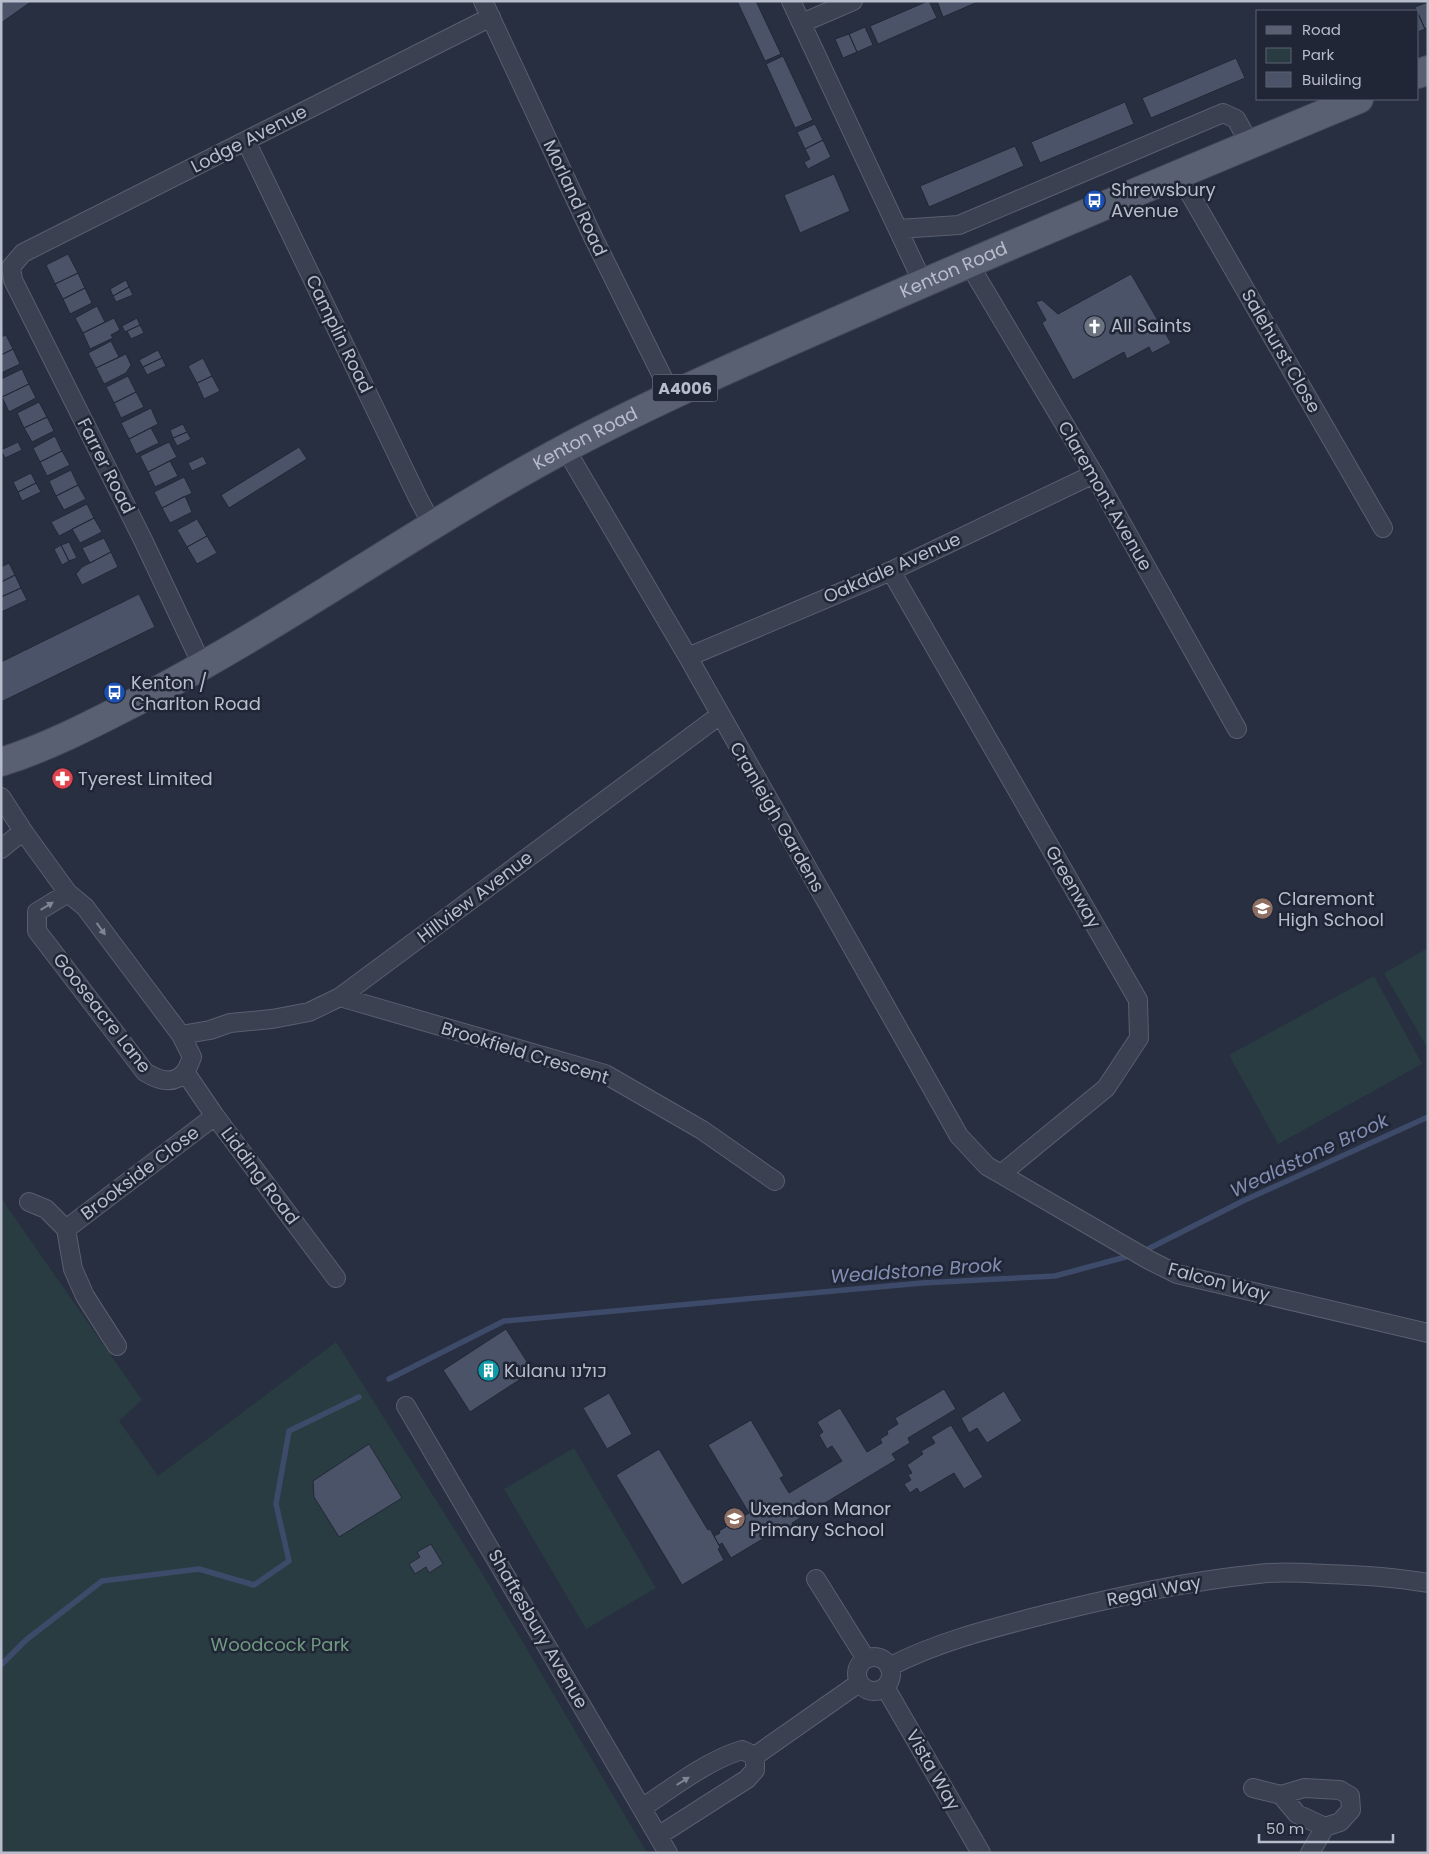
<svg xmlns="http://www.w3.org/2000/svg" width="1429" height="1854" font-family="Poppins,Heebo,sans-serif">
<style>
.green{fill:#293c42}
.lines{fill:none;stroke-linecap:round;stroke-linejoin:round}
.stream{stroke:#3e4a69;stroke-width:5.5}
.building{fill:#4b5368;stroke:#222838}
.minor-casing{stroke:#595f6e;stroke-width:20}
.primary-casing{stroke:#454a5a;stroke-width:30}
.minor{stroke:#3b4151;stroke-width:18}
.primary{stroke:#596071;stroke-width:28}
.oneway{fill:#808594}
.labels{text-anchor:middle;stroke-width:5;stroke-linejoin:round;paint-order:stroke}
.shield{fill:#202636;stroke:#8a909e;stroke-width:1}
.shield-label{font-size:16px;font-weight:bold;fill:#b8bdcb}
.street-label{font-size:18px;fill:#b8bdcb;stroke:#202636}
.poi-label{font-size:18px;fill:#b8bdcb;stroke:#202636;text-anchor:start}
.park-label{font-size:18px;fill:#709b80;stroke:#202636}
.water-label{font-size:19px;font-style:italic;fill:#818eb2;stroke:#202636}
</style>
<rect width="100%" height="100%" fill="#272f41"/>
<path class="green" d="M 1428,948 L 1428,1049 L 1384,973 Z
M 1374,976 L 1422,1064 L 1278,1144 L 1229,1055 Z
M 1,1198 L 142,1400 L 119,1421 L 158,1476 L 336,1342 L 482,1573 L 647,1853 L 1,1853 Z
M 574,1448 L 656,1588 L 586,1629 L 504,1489 Z"/>
<g class="lines">
<path class="stream" d="M 1142,1252 L 1245,1200 L 1428,1117
M 389,1379 L 504,1321 L 922,1283 L 1055,1276 L 1133,1255
M 1,1665 L 26,1640 L 102,1581 L 199,1569 L 254,1585 L 289,1561 L 276,1504 L 289,1431 L 359,1397"/>
</g>
<path class="building" d="M 1,1 L 32,1 L 1,23 Z
M 737,1 L 756,1 L 781,54 L 765,61 Z
M 928,1 L 929,1 L 937,18 L 878,44 L 870,26 Z
M 937,1 L 980,1 L 943,17 Z
M 1428,2 L 1428,27 L 1425,29 L 1415,7 Z
M 1418,13 L 1425,29 L 1418,32 Z
M 865,27 L 873,45 L 857,52 L 849,34 Z
M 849,34 L 857,52 L 843,58 L 835,39 Z
M 783,56 L 813,120 L 795,128 L 766,64 Z
M 1236,58 L 1245,78 L 1151,118 L 1142,98 Z
M 1125,102 L 1134,124 L 1040,163 L 1031,142 Z
M 815,124 L 823,140 L 805,149 L 797,132 Z
M 823,140 L 831,157 L 808,169 L 804,162 L 810,159 L 805,149 Z
M 1015,146 L 1024,166 L 929,207 L 920,186 Z
M 834,174 L 850,211 L 800,233 L 784,195 Z
M 68,254 L 78,273 L 55,284 L 46,265 Z
M 78,273 L 85,288 L 63,299 L 55,284 Z
M 1131,274 L 1171,343 L 1152,353 L 1149,347 L 1127,359 L 1124,352 L 1073,380 L 1042,323 L 1046,320 L 1036,302 L 1042,300 L 1058,314 Z
M 126,280 L 129,287 L 113,296 L 110,289 Z
M 129,287 L 133,295 L 116,302 L 113,296 Z
M 85,288 L 92,303 L 70,314 L 63,299 Z
M 97,306 L 105,322 L 83,333 L 75,318 Z
M 114,318 L 120,330 L 111,335 L 113,338 L 90,349 L 83,333 Z
M 137,318 L 140,325 L 125,332 L 122,326 Z
M 140,325 L 144,333 L 131,339 L 127,331 Z
M 6,335 L 13,349 L 1,355 L 1,337 Z
M 111,341 L 119,357 L 96,368 L 88,353 Z
M 13,349 L 20,364 L 1,373 L 1,355 Z
M 158,350 L 162,358 L 143,367 L 139,360 Z
M 126,354 L 131,365 L 126,373 L 104,384 L 96,368 Z
M 162,358 L 166,366 L 147,375 L 143,367 Z
M 203,358 L 212,376 L 197,383 L 188,366 Z
M 22,369 L 29,384 L 2,397 L 1,379 Z
M 128,376 L 136,392 L 114,403 L 106,387 Z
M 212,376 L 220,391 L 204,399 L 197,383 Z
M 29,384 L 36,398 L 9,412 L 2,397 Z
M 136,392 L 144,407 L 121,418 L 114,403 Z
M 39,402 L 47,417 L 24,428 L 17,413 Z
M 151,408 L 158,424 L 129,439 L 121,423 Z
M 47,417 L 54,431 L 32,442 L 24,428 Z
M 183,424 L 187,432 L 173,438 L 170,430 Z
M 151,428 L 159,443 L 136,454 L 129,439 Z
M 187,432 L 191,439 L 177,446 L 173,438 Z
M 55,436 L 62,451 L 40,462 L 33,448 Z
M 18,442 L 22,450 L 5,458 L 1,450 Z
M 169,442 L 177,457 L 148,472 L 140,456 Z
M 299,447 L 307,459 L 229,508 L 221,495 Z
M 62,451 L 70,465 L 47,476 L 40,462 Z
M 203,456 L 207,464 L 192,471 L 188,463 Z
M 170,461 L 178,476 L 155,487 L 148,472 Z
M 71,470 L 78,485 L 56,496 L 49,481 Z
M 31,473 L 36,483 L 18,492 L 13,482 Z
M 184,477 L 192,493 L 162,508 L 154,492 Z
M 36,483 L 41,492 L 22,501 L 18,492 Z
M 78,485 L 86,499 L 64,510 L 56,496 Z
M 185,496 L 192,512 L 170,523 L 162,508 Z
M 87,504 L 94,518 L 59,536 L 51,522 Z
M 94,518 L 102,532 L 80,543 L 72,529 Z
M 197,519 L 207,536 L 187,547 L 177,530 Z
M 207,536 L 217,553 L 197,564 L 187,547 Z
M 104,538 L 111,552 L 90,563 L 82,548 Z
M 69,542 L 77,558 L 69,561 L 61,545 Z
M 61,545 L 69,561 L 62,565 L 54,549 Z
M 111,552 L 118,567 L 82,585 L 76,574 L 82,567 Z
M 9,563 L 15,575 L 1,582 L 1,567 Z
M 15,575 L 21,588 L 1,597 L 1,582 Z
M 21,588 L 27,600 L 1,612 L 1,597 Z
M 139,594 L 155,627 L 1,702 L 1,662 Z
M 506,1329 L 533,1371 L 470,1412 L 443,1370 Z
M 944,1389 L 956,1409 L 908,1438 L 910,1443 L 892,1454 L 896,1460 L 792,1523 L 793,1525 L 778,1534 L 776,1531 L 731,1558 L 722,1543 L 719,1545 L 714,1536 L 720,1533 L 719,1531 L 749,1513 L 708,1445 L 751,1420 L 784,1476 L 780,1478 L 789,1493 L 842,1461 L 832,1446 L 827,1449 L 819,1435 L 823,1432 L 817,1422 L 840,1408 L 867,1452 L 882,1443 L 880,1439 L 888,1434 L 887,1431 L 898,1424 L 895,1418 Z
M 1004,1391 L 1022,1421 L 987,1443 L 977,1428 L 969,1433 L 961,1418 Z
M 609,1393 L 632,1434 L 607,1449 L 583,1408 Z
M 951,1425 L 983,1477 L 964,1489 L 954,1473 L 920,1493 L 917,1488 L 910,1493 L 904,1484 L 911,1480 L 908,1475 L 912,1473 L 907,1465 L 923,1454 L 921,1451 L 935,1443 L 931,1437 Z
M 369,1444 L 402,1498 L 339,1537 L 314,1497 L 313,1481 Z
M 659,1449 L 708,1530 L 710,1529 L 719,1545 L 720,1548 L 718,1549 L 724,1560 L 682,1585 L 616,1475 Z
M 431,1544 L 443,1564 L 429,1573 L 426,1567 L 415,1574 L 409,1564 L 420,1557 L 417,1552 Z"/>
<g class="lines">
<defs>
<path id="minor" d="M 483,1 L 593,237 L 671,394
M 791,1 L 923,283
M 802,23 L 853,1
M 246,141 L 419,500 L 433,526
M 1179,175 L 1383,528
M 898,229 L 959,225 L 1223,113 L 1236,119 L 1250,144
M 969,264 L 1094,474 L 1237,729
M 565,448 L 688,657 L 959,1136 L 987,1166 L 1149,1260 L 1177,1274 L 1428,1333
M 891,571 L 1138,1000 L 1139,1038 L 1106,1088 L 1001,1174
M 688,657 L 891,571 L 1094,474
M 203,667 L 143,540 L 13,280 L 11,267 L 23,253 L 491,17
M 1,797 L 23,831 L 68,893 L 85,907 L 181,1035 L 192,1057 C 190,1062 188,1068 185,1072 C 173,1086 158,1080 145,1072 L 37,931 L 37,912 L 68,893
M 1,849 L 23,831
M 340,997 L 605,1074 L 702,1130 L 775,1181
M 181,1035 L 210,1030 L 230,1023 L 272,1019 L 309,1012 L 340,997 L 720,715
M 185,1072 L 215,1116 L 336,1278
M 29,1202 L 46,1209 L 66,1229 L 73,1269 L 85,1296 L 117,1346
M 66,1229 L 215,1116
M 406,1406 L 668,1853
M 816,1579 L 866,1659
M857 1674a17 17 0 1 1 34 0a17 17 0 1 1-34 0Z
M 889,1667 C 939,1641 993,1628 1047,1614 C 1116,1597 1187,1581 1258,1574 C 1281,1571 1304,1573 1326,1574 C 1362,1575 1393,1577 1428,1583
M 885,1687 L 981,1853
M 755,1756 L 859,1683
M 1253,1788 L 1281,1795 L 1304,1788 L 1340,1790 L 1350,1796 L 1351,1810 L 1340,1822 L 1325,1827 L 1310,1853
M 1281,1795 L 1297,1814 L 1325,1827
M 642,1808 C 672,1788 708,1760 742,1750 L 755,1756 L 755,1770 L 747,1779 L 658,1836"/>
<g id="primary">
<path d="M 1418,74 L 1428,70"/>
<path id="s1" d="M 1,762 C 52,746 100,720 147,696 C 290,621 422,525 566,448 C 662,397 762,354 862,310 C 1027,237 1193,168 1359,99"/>
</g>
</defs>
<use href="#minor" class="minor-casing"/>
<use href="#primary" class="primary-casing"/>
<use href="#minor" class="minor"/>
<use href="#primary" class="primary"/>
</g>
<defs><path id="oneway-solid" d="M-6-.8H1V-3.2L6.5 0L1 3.2V.8H-6Z" transform="scale(1.25)"/></defs>
<g class="oneway">
<use href="#oneway-solid" transform="translate(47 906) rotate(-31)"/>
<use href="#oneway-solid" transform="translate(101 929) rotate(54)"/>
<use href="#oneway-solid" transform="translate(683 1781) rotate(-32)"/>
</g>
<defs>
<symbol id="bus-disc" viewBox="-11 -11 22 22"><circle r="9.5" fill="#1a4fb4" stroke="#202636"/><path d="M-5-6H5V4H4V6H2V4H-2V6H-4V4H-5ZM-3.5-4V0h7V-4ZM-3.5 1.2v1.5H-2V1.2ZM2 1.2v1.5H3.5V1.2Z" fill="#fff"/></symbol>
<symbol id="church-disc" viewBox="-11 -11 22 22"><circle r="9.5" fill="#6b7280" stroke="#202636"/><path d="M-1.2-6h2.4v3.5h3.3v2.4h-3.3V6h-2.4V-.1h-3.3v-2.4h3.3Z" fill="#fff"/></symbol>
<symbol id="pharmacy-disc" viewBox="-11 -11 22 22"><circle r="9.5" fill="#e0444e" stroke="#202636"/><path d="M-2-6h4v4h4v4h-4v4h-4v-4h-4v-4h4Z" fill="#fff"/></symbol>
<symbol id="school-disc" viewBox="-11 -11 22 22"><circle r="9.5" fill="#8d6e63" stroke="#202636"/><path d="M0-5L7-2L0 1L-7-2ZM-4 1L0 2.5L4 1V4Q0 6-4 4Z" fill="#fff"/></symbol>
<symbol id="building-disc" viewBox="-11 -11 22 22"><circle r="9.5" fill="#0f9aa8" stroke="#202636"/><path d="M-4-6H4V6H1V3H-1V6H-4ZM-2.5-4.3h1.7v1.8h-1.7ZM.8-4.3h1.7v1.8H.8ZM-2.5-1h1.7V.8h-1.7ZM.8-1h1.7V.8H.8Z" fill="#fff"/></symbol>
</defs>
<g fill-rule="evenodd">
<use href="#bus-disc" x="1082" y="188" width="25" height="25"/>
<use href="#church-disc" x="1082" y="314" width="25" height="25"/>
<use href="#bus-disc" x="102" y="680" width="25" height="25"/>
<use href="#pharmacy-disc" x="50" y="766" width="25" height="25"/>
<use href="#school-disc" x="1250" y="896" width="25" height="25"/>
<use href="#building-disc" x="476" y="1358" width="25" height="25"/>
<use href="#school-disc" x="722" y="1506" width="25" height="25"/>
</g>
<g class="labels">
<rect class="shield" x="652.5" y="374.5" width="65" height="27" rx="4"/>
<g class="shield-label">
<text x="685" y="394">A4006</text>
</g>
<g class="street-label">
<text transform="translate(249 139) rotate(-27)" y="6">Lodge Avenue</text>
<text transform="translate(575 198) rotate(65)" y="6">Morland Road</text>
<text dy="6" stroke="none"><textPath href="#s1" startOffset="1074">Kenton Road</textPath></text>
<text transform="translate(339 334) rotate(64)" y="6">Camplin Road</text>
<text transform="translate(1281 351) rotate(60)" y="6">Salehurst Close</text>
<text dy="6" stroke="none"><textPath href="#s1" startOffset="669">Kenton Road</textPath></text>
<text transform="translate(106 466) rotate(63)" y="6">Farrer Road</text>
<text transform="translate(1105 496) rotate(60)" y="6">Claremont Avenue</text>
<text transform="translate(892 568) rotate(-24)" y="6">Oakdale Avenue</text>
<text transform="translate(777 817) rotate(60)" y="6">Cranleigh Gardens</text>
<text transform="translate(1073 887) rotate(60)" y="6">Greenway</text>
<text transform="translate(475 897) rotate(-37)" y="6">Hillview Avenue</text>
<text transform="translate(102 1013) rotate(52)" y="6">Gooseacre Lane</text>
<text transform="translate(525 1053) rotate(17)" y="6">Brookfield Crescent</text>
<text transform="translate(140 1173) rotate(-37)" y="6">Brookside Close</text>
<text transform="translate(260 1176) rotate(53)" y="6">Lidding Road</text>
<text transform="translate(1219 1282) rotate(15)" y="6">Falcon Way</text>
<text transform="translate(1154 1591) rotate(-11)" y="6">Regal Way</text>
<text transform="translate(538 1629) rotate(60)" y="6">Shaftesbury Avenue</text>
<text transform="translate(933 1770) rotate(60)" y="6">Vista Way</text>
</g>
<g class="poi-label">
<text x="1111" y="196">Shrewsbury<tspan x="1111" dy="21">Avenue</tspan></text>
<text x="1111" y="332">All Saints</text>
<text x="131" y="689">Kenton /<tspan x="131" dy="21">Charlton Road</tspan></text>
<text x="78" y="785">Tyerest Limited</text>
<text x="1278" y="905">Claremont<tspan x="1278" dy="21">High School</tspan></text>
<text x="504" y="1377">Kulanu כולנו</text>
<text x="750" y="1515">Uxendon Manor<tspan x="750" dy="21">Primary School</tspan></text>
</g>
<g class="park-label">
<text x="280" y="1651">Woodcock Park</text>
</g>
<g class="water-label">
<text transform="translate(1309 1155) rotate(-25)" y="7">Wealdstone Brook</text>
<text transform="translate(916 1270) rotate(-4)" y="7">Wealdstone Brook</text>
</g>
</g>
<rect width="1429" height="1854" fill="none" stroke="#b8bdcb" stroke-width="5"/>
<rect x="1256" y="10" width="162" height="90" fill="#202636" stroke="#5d6272"/>
<rect x="1266" y="26" width="25" height="8" fill="#596071" stroke="#5d6272"/>
<text x="1302" y="35" font-size="15" fill="#b8bdcb">Road</text>
<rect x="1266" y="48" width="25" height="15" fill="#293c42" stroke="#5d6272"/>
<text x="1302" y="60" font-size="15" fill="#b8bdcb">Park</text>
<rect x="1266" y="72" width="25" height="15" fill="#4b5368" stroke="#5d6272"/>
<text x="1302" y="85" font-size="15" fill="#b8bdcb">Building</text>
<path d="M1259 1834v8h134v-8" fill="none" stroke="#b8bdcb" stroke-width="2.5"/>
<text x="1266" y="1834" font-size="15" fill="#b8bdcb" stroke="#202636" stroke-width="4" paint-order="stroke">50 m</text>
</svg>
